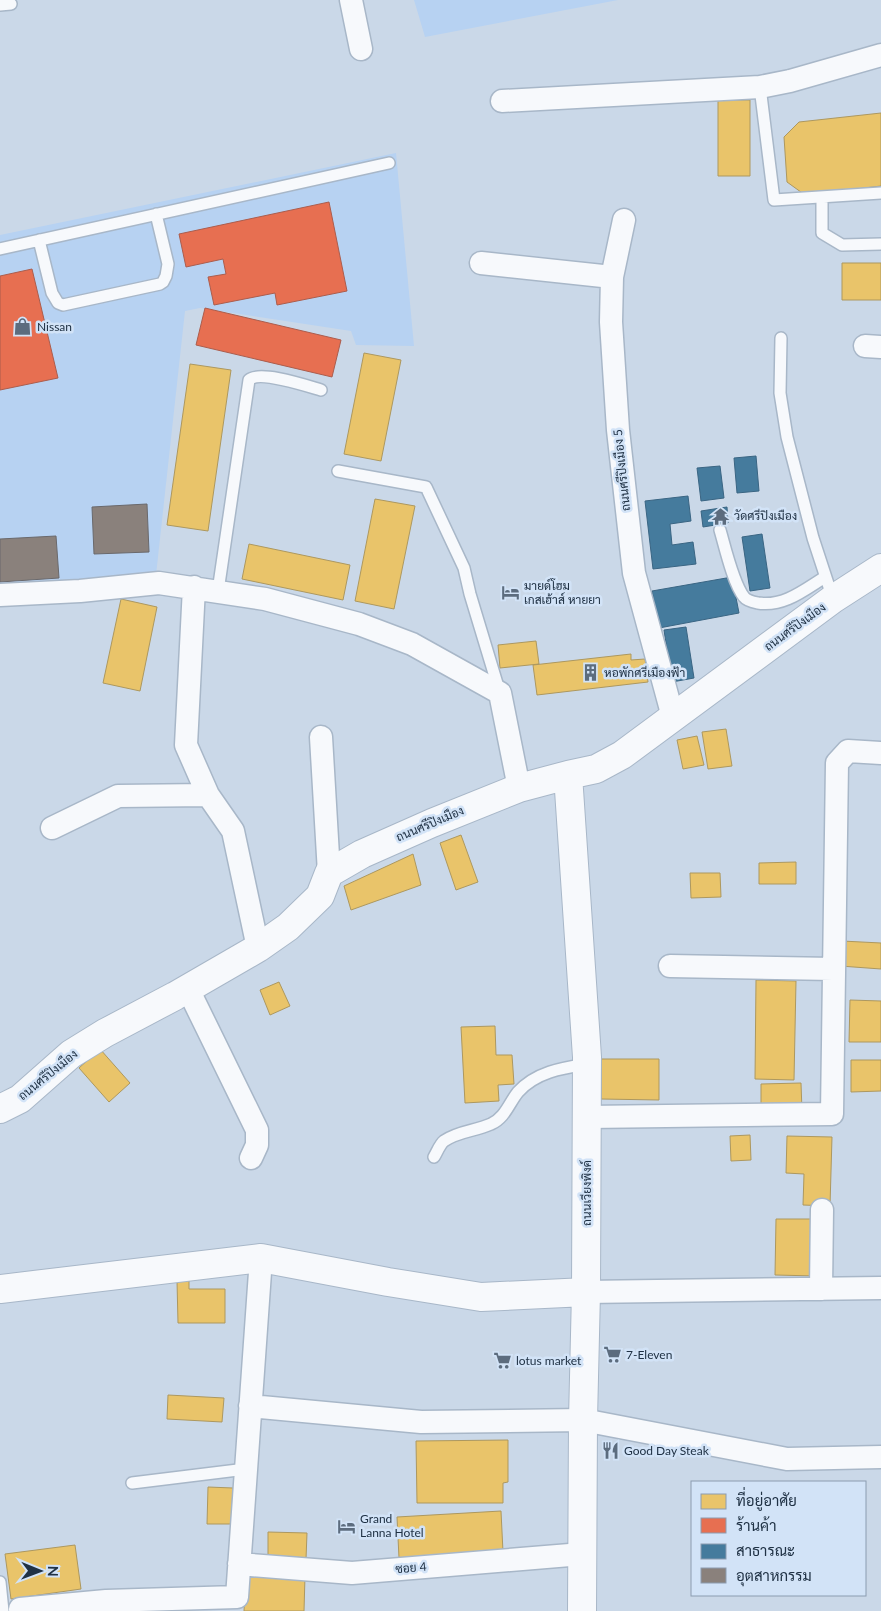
<svg xmlns="http://www.w3.org/2000/svg" width="881" height="1611" font-family="Lato,Sarabun,sans-serif">
<style>
.built{fill:#b7d2f2}
.homes{fill:#e9c46a;stroke:#ad985f}
.shops{fill:#e76f51;stroke:#ab5d4d}
.public{fill:#457b9d;stroke:#3a6583}
.industry{fill:#8a817c;stroke:#6a696c}
.lines{fill:none;stroke-linecap:round;stroke-linejoin:round}
.lane-casing{stroke:#a8b7c8;stroke-width:14}
.street-casing{stroke:#a8b7c8;stroke-width:25}
.secondary-casing{stroke:#a8b7c8;stroke-width:30}
.lane{stroke:#f7f9fc;stroke-width:11}
.street{stroke:#f7f9fc;stroke-width:22}
.secondary{stroke:#f7f9fc;stroke-width:28}
.labels{text-anchor:middle;stroke-width:5;stroke-linejoin:round;paint-order:stroke}
.poi-label{font-size:12px;fill:#203245;stroke:#d2e3f7;text-anchor:start}
.street-label{font-size:12px;fill:#203245;stroke:#d2e3f7}
</style>
<rect width="100%" height="100%" fill="#cad8e8"/>
<path class="built" d="M 414,0 L 618,0 L 425,37 Z
M 396,153 L 414,346 L 356,345 L 351,331 L 200,308 L 185,311 L 156,575 L 0,585 L 0,235 Z"/>
<path class="homes" d="M 718,100 L 750,100 L 750,176 L 718,176 Z
M 881,113 L 881,186 L 805,195 L 787,182 L 784,137 L 799,122 Z
M 842,263 L 881,263 L 881,300 L 842,300 Z
M 364,353 L 401,360 L 381,461 L 344,454 Z
M 190,364 L 231,370 L 208,531 L 167,525 Z
M 375,499 L 415,506 L 394,609 L 355,601 Z
M 249,544 L 350,565 L 343,600 L 242,579 Z
M 121,599 L 157,607 L 140,691 L 103,683 Z
M 536,641 L 539,664 L 500,668 L 498,645 Z
M 631,654 L 631,660 L 645,659 L 648,682 L 537,695 L 533,665 Z
M 726,729 L 732,766 L 708,769 L 702,732 Z
M 697,736 L 704,765 L 683,769 L 677,740 Z
M 461,835 L 478,882 L 456,890 L 440,843 Z
M 413,854 L 421,885 L 351,910 L 344,886 Z
M 796,862 L 796,884 L 759,884 L 759,863 Z
M 690,873 L 720,873 L 721,897 L 691,898 Z
M 842,941 L 881,943 L 881,969 L 840,966 Z
M 756,980 L 796,981 L 794,1080 L 755,1079 Z
M 279,982 L 290,1006 L 270,1015 L 260,990 Z
M 850,1000 L 881,1001 L 881,1042 L 849,1042 Z
M 495,1026 L 496,1055 L 512,1055 L 514,1084 L 498,1085 L 499,1101 L 465,1103 L 461,1027 Z
M 100,1049 L 130,1083 L 109,1102 L 79,1068 Z
M 601,1059 L 659,1059 L 659,1100 L 601,1099 Z
M 851,1060 L 881,1060 L 881,1091 L 851,1092 Z
M 801,1083 L 802,1111 L 761,1112 L 761,1084 Z
M 750,1135 L 751,1160 L 731,1161 L 730,1136 Z
M 787,1136 L 832,1137 L 830,1206 L 803,1205 L 804,1174 L 786,1173 Z
M 776,1219 L 817,1219 L 816,1276 L 775,1275 Z
M 189,1280 L 189,1289 L 225,1289 L 225,1323 L 178,1323 L 177,1281 Z
M 168,1395 L 224,1398 L 222,1422 L 167,1419 Z
M 508,1440 L 508,1482 L 503,1483 L 503,1503 L 417,1503 L 416,1441 Z
M 208,1487 L 233,1488 L 231,1524 L 207,1524 Z
M 501,1511 L 503,1552 L 399,1558 L 397,1517 Z
M 268,1532 L 307,1533 L 306,1559 L 268,1558 Z
M 75,1545 L 81,1589 L 11,1599 L 5,1554 Z
M 246,1573 L 305,1576 L 304,1611 L 244,1611 Z"/>
<path class="shops" d="M 329,202 L 347,291 L 277,305 L 275,293 L 214,305 L 208,277 L 226,274 L 223,259 L 186,267 L 179,234 Z
M 32,269 L 58,378 L 0,390 L 0,276 Z
M 205,308 L 341,340 L 332,377 L 196,345 Z"/>
<path class="public" d="M 756,456 L 759,491 L 737,493 L 734,458 Z
M 720,466 L 724,498 L 701,501 L 697,468 Z
M 688,496 L 691,521 L 670,524 L 672,545 L 693,542 L 696,564 L 653,569 L 645,501 Z
M 727,507 L 728,523 L 703,527 L 701,511 Z
M 762,534 L 770,588 L 750,591 L 742,537 Z
M 732,577 L 739,613 L 659,628 L 652,591 Z
M 686,627 L 694,678 L 672,682 L 664,630 Z"/>
<path class="industry" d="M 147,504 L 149,552 L 94,554 L 92,507 Z
M 56,536 L 59,578 L 0,582 L 0,539 Z"/>
<g class="lines">
<defs>
<path id="lane" d="M 0,5 L 11,4
M 760,87 L 774,200 L 881,193
M 822,198 L 822,233 L 842,245 L 881,244
M 39,240 L 52,293 L 58,303 L 63,305 L 160,284 L 163,282 L 166,276 L 168,264 L 156,214
M 0,249 L 389,163
M 781,338 L 780,393 L 787,437 L 813,538 L 833,599
M 338,471 L 426,487 L 464,568 L 470,594 L 499,690
M 720,530 C 725,547 733,583 744,597 C 747,601 753,602 758,603 C 784,607 804,590 825,577
M 218,591 L 249,380 C 259,370 307,386 321,390
M 434,1157 C 437,1152 440,1144 444,1141 C 458,1131 476,1131 491,1124 C 505,1118 509,1103 518,1092 C 536,1072 562,1068 587,1064
M 132,1483 L 246,1469
M 0,1582 L 3,1611"/>
<path id="street" d="M 351,0 L 361,49
M 502,101 L 760,87 L 790,81 L 881,55
M 624,220 L 612,277 L 611,322 L 618,430 L 634,573 L 673,717
M 481,263 L 612,277
M 865,346 L 881,347
M 194,587 L 186,745 L 208,795 L 233,831 L 258,948
M 0,595 L 80,591 L 159,583 L 265,599 L 359,624 L 412,644 L 500,693 L 519,788
M 321,737 L 329,873
M 52,828 L 118,796 L 208,795
M 670,966 L 833,969
M 188,989 L 257,1130 L 257,1145 L 251,1158
M 588,1117 L 832,1114 L 837,763 L 848,751 L 881,753
M 821,1289 L 822,1210
M 586,1292 L 881,1288
M 250,1406 L 421,1422 L 583,1420 L 787,1459 L 881,1457
M 239,1564 L 352,1573 L 582,1554
M 20,1609 L 106,1601 L 237,1597 L 261,1258"/>
<path id="secondary" d="M 568,775 L 587,1057 L 586,1292 L 583,1420 L 582,1611
M 0,1109 L 20,1099 L 71,1054 L 105,1033 L 175,996 L 258,948 L 288,927 L 320,896 L 329,873 L 362,854 L 432,823 L 519,788 L 568,775 L 596,769 L 622,755 L 833,599 L 881,568
M 0,1289 L 261,1258 L 388,1282 L 481,1297 L 586,1292"/>
</defs>
<use href="#lane" class="lane-casing"/>
<use href="#street" class="street-casing"/>
<use href="#secondary" class="secondary-casing"/>
<use href="#lane" class="lane"/>
<use href="#street" class="street"/>
<use href="#secondary" class="secondary"/>
</g>
<defs>
<symbol id="shop-bare" viewBox="-9 -9 18 18"><path d="M-5-2.5h2.3a2.7 3.5 0 0 1 5.4 0H5L5.5 6h-11ZM-1.5-2.5h3a1.5 2.3 0 0 0-3 0Z" fill="#5c6c7e" stroke="#d2e3f7" stroke-width="2.5" paint-order="stroke"/></symbol>
<symbol id="temple-bare" viewBox="-9 -9 18 18"><path d="M0-6L5-2H3V0L6.5 2.5H4V6H1.5V3h-3V6H-4V2.5H-6.5L-3 0V-2H-5Z" fill="#5c6c7e" stroke="#d2e3f7" stroke-width="2.5" paint-order="stroke"/></symbol>
<symbol id="hotel-bare" viewBox="-9 -9 18 18"><path d="M-6-4.5h1.5V1H6V5H4.5V3h-9V5H-6ZM-4 0a1.8 1.8 0 1 1 3.6 0ZM.5 0V-2.5h3Q6-2.5 6 0Z" fill="#5c6c7e" stroke="#d2e3f7" stroke-width="2.5" paint-order="stroke"/></symbol>
<symbol id="building-bare" viewBox="-9 -9 18 18"><path d="M-4-6H4V6H1V3H-1V6H-4ZM-2.5-4.3h1.7v1.8h-1.7ZM.8-4.3h1.7v1.8H.8ZM-2.5-1h1.7V.8h-1.7ZM.8-1h1.7V.8H.8Z" fill="#5c6c7e" stroke="#d2e3f7" stroke-width="2.5" paint-order="stroke"/></symbol>
<symbol id="supermarket-bare" viewBox="-9 -9 18 18"><path d="M-6-5.5h2.5l.6 2H6L4.5 2H-2.5L-4.4-4H-6ZM-1.5 3.2a1.3 1.3 0 1 0 .1 0ZM3 3.2a1.3 1.3 0 1 0 .1 0Z" fill="#5c6c7e" stroke="#d2e3f7" stroke-width="2.5" paint-order="stroke"/></symbol>
<symbol id="restaurant-bare" viewBox="-9 -9 18 18"><path d="M-5-6h1v4h1v-4h1v4h1v-4h1v5L-1.5 .5V6h-2V.5L-5-1ZM5-6V6H3V1.5H1.5Q1.5-4 5-6Z" fill="#5c6c7e" stroke="#d2e3f7" stroke-width="2.5" paint-order="stroke"/></symbol>
</defs>
<g fill-rule="evenodd">
<use href="#shop-bare" x="10" y="314" width="25" height="25"/>
<use href="#temple-bare" x="708" y="504" width="25" height="25"/>
<use href="#hotel-bare" x="498" y="580" width="25" height="25"/>
<use href="#building-bare" x="578" y="660" width="25" height="25"/>
<use href="#supermarket-bare" x="600" y="1342" width="25" height="25"/>
<use href="#supermarket-bare" x="490" y="1348" width="25" height="25"/>
<use href="#restaurant-bare" x="598" y="1438" width="25" height="25"/>
<use href="#hotel-bare" x="334" y="1514" width="25" height="25"/>
</g>
<g class="labels">
<g class="poi-label">
<text x="37" y="331">Nissan</text>
<text x="734" y="520">วัดศรีปิงเมือง</text>
<text x="524" y="590">มายด์โฮม<tspan x="524" dy="14">เกสเฮ้าส์ หายยา</tspan></text>
<text x="604" y="677">หอพักศรีเมืองฟ้า</text>
<text x="626" y="1359">7-Eleven</text>
<text x="516" y="1365">lotus market</text>
<text x="624" y="1455">Good Day Steak</text>
<text x="360" y="1523">Grand<tspan x="360" dy="14">Lanna Hotel</tspan></text>
</g>
<g class="street-label">
<text transform="translate(622 470) rotate(-96)" y="4">ถนนศรีปิงเมือง 5</text>
<text transform="translate(795 627) rotate(-36)" y="4">ถนนศรีปิงเมือง</text>
<text transform="translate(430 824) rotate(-23)" y="4">ถนนศรีปิงเมือง</text>
<text transform="translate(48 1075) rotate(-39)" y="4">ถนนศรีปิงเมือง</text>
<text transform="translate(587 1193) rotate(-90)" y="4">ถนนเวียงพิงค์</text>
<text transform="translate(411 1568) rotate(-5)" y="4">ซอย 4</text>
</g>
</g>
<rect x="691" y="1481" width="175" height="115" fill="#d2e3f7" stroke="#8b9cb0"/>
<rect x="701" y="1494" width="25" height="15" fill="#e9c46a" stroke="#8b9cb0"/>
<text x="736" y="1506" font-size="15" fill="#203245">ที่อยู่อาศัย</text>
<rect x="701" y="1518" width="25" height="15" fill="#e76f51" stroke="#8b9cb0"/>
<text x="736" y="1531" font-size="15" fill="#203245">ร้านค้า</text>
<rect x="701" y="1544" width="25" height="15" fill="#457b9d" stroke="#8b9cb0"/>
<text x="736" y="1556" font-size="15" fill="#203245">สาธารณะ</text>
<rect x="701" y="1568" width="25" height="15" fill="#8a817c" stroke="#8b9cb0"/>
<text x="736" y="1581" font-size="15" fill="#203245">อุตสาหกรรม</text>
<g transform="translate(40 1571) rotate(91)" stroke="#d2e3f7" stroke-width="4" paint-order="stroke">
<path d="M0-4L9 19L0 12L-9 19Z" fill="#203245"/>
<text y="-8" font-size="14" font-weight="bold" text-anchor="middle" fill="#203245">N</text>
</g>
</svg>
